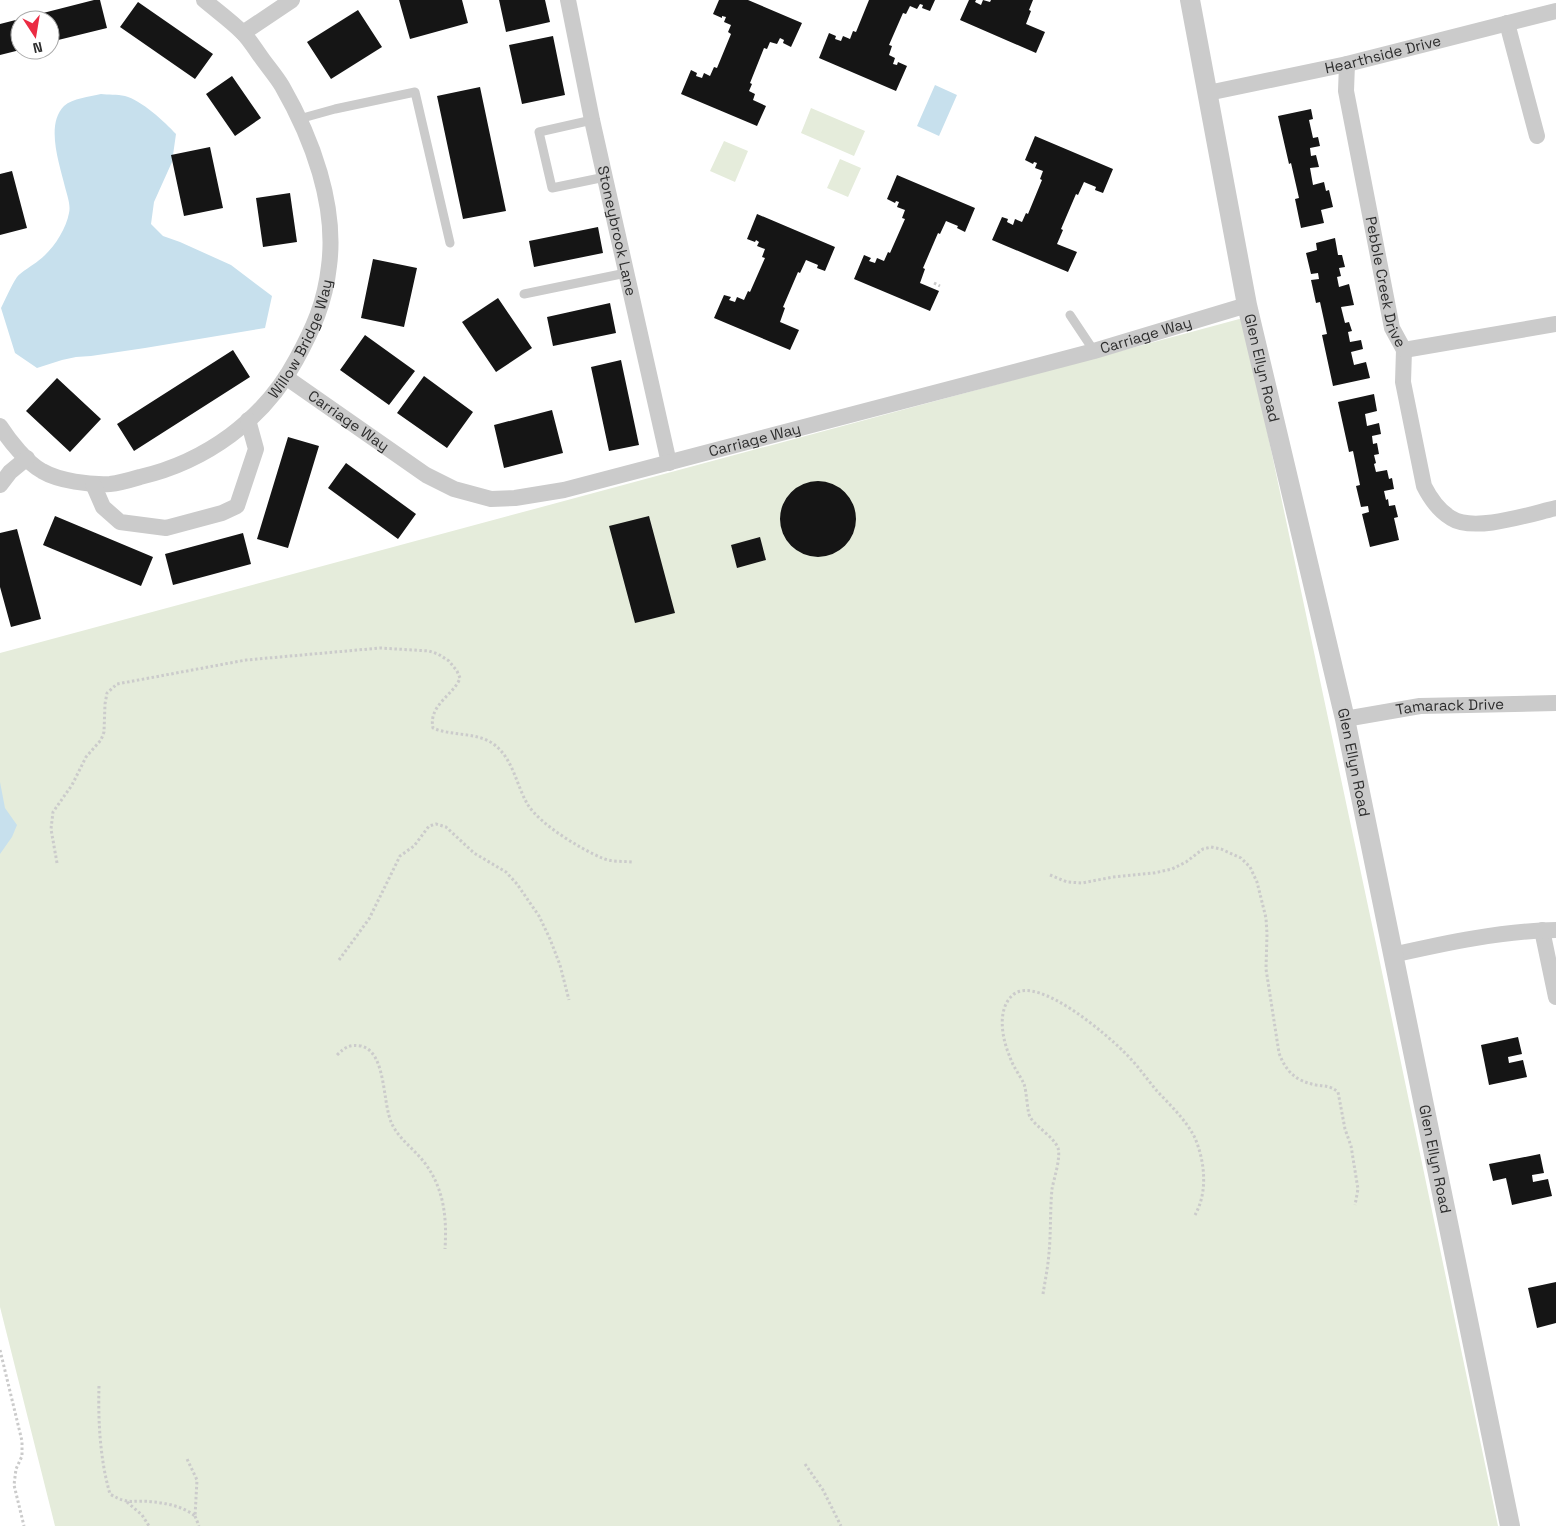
<svg xmlns="http://www.w3.org/2000/svg" width="1556" height="1526" font-family="'Space Grotesk',sans-serif">
<style>
.green{fill:#e5ecdb}
.water{fill:#c7e0ed}
.building{fill:#151515}
.lines{fill:none;stroke-linecap:round;stroke-linejoin:round}
.path{stroke:#cbcbcb;stroke-width:3;stroke-dasharray:2.5 2.5;stroke-linecap:butt}
.service{stroke:#cbcbcb;stroke-width:9}
.minor{stroke:#cbcbcb;stroke-width:16}
.tertiary{stroke:#cbcbcb;stroke-width:20}
.labels{text-anchor:middle;stroke-width:5;stroke-linejoin:round;paint-order:stroke}
.street-label{font-size:15px;fill:#2e2e2e;stroke:#fff}
</style>
<rect width="100%" height="100%" fill="#fff"/>
<path class="green" d="M 811,108 L 865,131 L 854,156 L 801,133 Z
M 724,141 L 748,151 L 735,182 L 710,171 Z
M 840,159 L 861,168 L 848,197 L 827,188 Z
M 1243,318 L 1378,953 L 1498,1526 L 55,1526 L 0,1307 L 0,653 Z"/>
<path class="water" d="M 935,85 L 957,95 L 939,136 L 917,126 Z
M 101,94 C 108,95 117,94 125,96 C 141,100 165,122 176,134 L 172,162 L 154,202 L 151,224 L 163,236 L 180,242 L 231,265 L 272,296 L 265,328 L 145,348 L 91,356 L 76,357 L 62,360 L 37,368 L 15,353 L 1,308 C 6,298 11,286 17,277 C 21,272 33,265 38,261 C 52,251 66,230 69,213 C 71,205 67,195 65,187 C 60,165 45,125 64,106 C 73,98 89,97 101,94 Z
M 0,782 L 5,808 L 17,825 L 12,837 L 0,854 Z"/>
<path class="building" d="M 94,0 L 100,0 L 107,28 L 50,42 L 50,20 L 20,20 L 20,50 L 0,55 L 0,24 Z
M 399,0 L 462,0 L 468,23 L 410,39 Z
M 499,0 L 545,0 L 550,22 L 506,32 Z
M 719,0 L 748,0 L 802,23 L 791,47 L 783,43 L 784,40 L 780,38 L 777,44 L 770,42 L 767,49 L 764,48 L 750,83 L 752,84 L 749,91 L 755,94 L 753,100 L 766,106 L 757,126 L 681,94 L 691,70 L 697,73 L 696,76 L 702,78 L 704,73 L 710,76 L 714,67 L 717,68 L 731,34 L 728,32 L 731,25 L 724,22 L 726,17 L 722,16 L 722,18 L 713,14 Z
M 869,0 L 935,0 L 930,11 L 922,8 L 923,5 L 920,4 L 917,9 L 910,6 L 906,14 L 903,13 L 889,45 L 892,46 L 889,55 L 895,58 L 893,64 L 897,65 L 898,62 L 907,66 L 896,91 L 819,58 L 829,33 L 836,36 L 835,39 L 841,41 L 843,36 L 850,39 L 853,31 L 856,32 Z
M 969,0 L 976,0 L 975,2 L 981,5 L 983,0 L 990,2 L 991,0 L 1033,0 L 1029,10 L 1031,11 L 1026,24 L 1045,32 L 1036,53 L 960,20 Z
M 138,2 L 213,54 L 195,79 L 120,27 Z
M 358,10 L 382,47 L 331,79 L 307,42 Z
M 553,36 L 565,95 L 522,104 L 509,45 Z
M 232,76 L 261,118 L 235,136 L 206,94 Z
M 480,87 L 506,211 L 463,219 L 437,96 Z
M 1311,109 L 1313,119 L 1309,120 L 1313,138 L 1318,137 L 1320,146 L 1310,148 L 1311,156 L 1316,155 L 1319,167 L 1310,168 L 1313,185 L 1324,182 L 1326,191 L 1329,190 L 1333,207 L 1321,210 L 1324,223 L 1301,228 L 1295,199 L 1299,198 L 1291,163 L 1289,164 L 1278,116 Z
M 1035,136 L 1113,169 L 1103,193 L 1095,190 L 1096,187 L 1084,182 L 1078,195 L 1076,194 L 1061,229 L 1063,230 L 1057,244 L 1077,252 L 1068,272 L 992,240 L 1002,217 L 1008,219 L 1007,222 L 1013,225 L 1015,219 L 1022,222 L 1026,213 L 1028,214 L 1042,180 L 1040,179 L 1043,171 L 1035,168 L 1037,163 L 1034,162 L 1033,164 L 1025,160 Z
M 210,147 L 223,208 L 184,216 L 171,155 Z
M 12,171 L 27,228 L 0,235 L 0,174 Z
M 897,175 L 975,208 L 965,232 L 957,228 L 958,226 L 946,221 L 940,234 L 938,233 L 923,268 L 925,269 L 920,283 L 939,291 L 930,311 L 854,279 L 864,255 L 871,258 L 869,261 L 875,263 L 877,258 L 884,261 L 888,252 L 890,253 L 905,219 L 902,218 L 905,210 L 897,207 L 899,202 L 896,201 L 895,203 L 887,199 Z
M 290,193 L 297,242 L 263,247 L 256,198 Z
M 757,214 L 835,247 L 825,271 L 817,268 L 818,265 L 806,260 L 800,273 L 798,272 L 783,307 L 785,308 L 780,322 L 799,330 L 790,350 L 714,318 L 724,295 L 731,297 L 729,300 L 735,302 L 737,297 L 744,300 L 748,291 L 750,292 L 765,258 L 762,257 L 765,249 L 757,246 L 759,242 L 756,240 L 755,242 L 747,239 Z
M 598,227 L 603,253 L 534,267 L 529,241 Z
M 1335,238 L 1338,255 L 1342,255 L 1345,267 L 1339,268 L 1341,276 L 1337,277 L 1339,287 L 1349,284 L 1354,305 L 1341,307 L 1345,323 L 1349,322 L 1352,331 L 1348,332 L 1350,342 L 1361,340 L 1363,349 L 1351,352 L 1354,365 L 1366,362 L 1370,378 L 1333,386 L 1322,335 L 1327,334 L 1320,302 L 1316,303 L 1311,280 L 1319,279 L 1318,273 L 1311,274 L 1306,253 L 1317,250 L 1316,243 Z
M 373,259 L 417,268 L 404,327 L 361,318 Z
M 498,298 L 532,348 L 496,372 L 462,322 Z
M 610,303 L 616,333 L 553,346 L 547,317 Z
M 365,335 L 415,371 L 389,405 L 340,370 Z
M 233,350 L 250,377 L 134,451 L 117,424 Z
M 621,360 L 639,445 L 609,451 L 591,367 Z
M 424,376 L 473,412 L 447,448 L 397,413 Z
M 57,378 L 101,419 L 70,452 L 26,411 Z
M 1374,394 L 1377,411 L 1365,414 L 1367,426 L 1379,423 L 1381,434 L 1372,436 L 1373,444 L 1377,443 L 1379,454 L 1374,455 L 1376,463 L 1374,464 L 1376,472 L 1387,470 L 1389,479 L 1392,478 L 1394,489 L 1384,491 L 1386,500 L 1388,499 L 1389,506 L 1395,505 L 1398,517 L 1394,518 L 1399,540 L 1370,547 L 1362,514 L 1369,512 L 1368,506 L 1361,507 L 1356,486 L 1360,485 L 1353,451 L 1349,452 L 1338,402 Z
M 552,410 L 563,453 L 504,468 L 494,425 Z
M 288,437 L 319,446 L 288,548 L 257,539 Z
M 346,463 L 416,514 L 398,539 L 328,488 Z
M780 519a38 38 0 1 1 76 0a38 38 0 1 1-76 0Z
M 55,516 L 153,557 L 141,586 L 43,545 Z
M 649,516 L 675,613 L 635,623 L 609,526 Z
M 17,529 L 41,619 L 11,627 L 0,587 L 0,533 Z
M 243,533 L 251,564 L 173,585 L 165,554 Z
M 760,537 L 766,560 L 737,568 L 731,545 Z
M 1518,1037 L 1522,1054 L 1508,1057 L 1509,1063 L 1523,1060 L 1527,1077 L 1489,1085 L 1481,1045 Z
M 1540,1154 L 1544,1173 L 1532,1175 L 1533,1182 L 1548,1179 L 1552,1196 L 1512,1205 L 1506,1178 L 1493,1181 L 1489,1164 Z
M 1556,1282 L 1556,1323 L 1537,1328 L 1528,1288 Z"/>
<g class="lines">
<path class="path" d="M 934,283 L 940,286
M 57,863 L 51,829 L 53,812 L 72,785 L 86,757 L 101,740 L 104,732 L 105,704 L 107,693 L 117,684 L 246,660 L 380,648 L 429,651 L 438,654 L 449,661 L 457,671 L 460,678 C 454,695 428,705 433,728 C 451,736 475,732 492,743 C 513,757 516,785 528,805 C 541,825 579,848 602,858 C 611,862 622,861 632,862
M 1050,875 L 1067,882 L 1082,883 L 1113,877 L 1154,873 L 1172,869 L 1186,862 L 1203,849 L 1211,847 L 1221,849 L 1241,858 L 1250,867 L 1257,882 L 1266,918 L 1267,934 L 1266,969 L 1279,1053 C 1286,1072 1296,1081 1316,1085 C 1325,1086 1331,1086 1338,1092 L 1345,1129 L 1351,1146 L 1358,1189 L 1355,1205
M 339,960 L 369,919 L 400,856 L 414,846 L 429,826 L 436,824 L 446,827 L 474,853 L 506,872 L 517,884 L 539,916 L 550,939 L 560,965 L 569,1000
M 337,1055 C 345,1047 350,1044 361,1046 C 387,1052 382,1104 392,1124 C 399,1139 414,1149 424,1162 C 444,1188 447,1217 445,1249
M 1043,1294 C 1045,1281 1048,1267 1049,1253 C 1051,1232 1050,1210 1052,1189 C 1054,1178 1061,1158 1058,1148 C 1053,1136 1037,1128 1030,1117 C 1027,1111 1027,1093 1024,1084 C 1020,1075 1013,1067 1010,1057 C 1002,1039 996,1008 1014,994 C 1039,976 1106,1034 1123,1051 C 1136,1063 1146,1078 1157,1091 C 1171,1106 1186,1120 1195,1138 C 1205,1162 1208,1192 1195,1215
M 0,1350 L 22,1441 L 22,1456 L 16,1469 L 14,1485 L 24,1526
M 99,1386 C 98,1421 100,1460 110,1494 C 130,1506 133,1499 153,1502 C 167,1503 184,1507 195,1516 L 197,1480 L 187,1459
M 805,1464 L 823,1490 L 841,1526
M 127,1502 L 142,1515 L 149,1526
M 195,1516 L 199,1526"/>
<path class="service" d="M 299,119 L 335,109 L 415,92 L 450,243
M 592,120 L 539,132 L 552,188 L 605,177
M 524,294 L 626,273
M 1070,315 L 1094,351"/>
<g class="minor">
<path id="s1" d="M 568,0 L 592,120 L 669,463"/>
<path d="M 1507,23 L 1537,136"/>
<path d="M 243,33 L 292,0"/>
<path id="s2" d="M 1347,64 L 1346,91 L 1392,328 L 1404,350 L 1403,382 L 1424,486 C 1430,498 1438,510 1451,518 C 1474,533 1530,514 1556,508"/>
<path id="s3" d="M 1208,93 L 1347,64 L 1556,11"/>
<path d="M 1404,350 L 1556,324"/>
<path id="s4" d="M 287,378 L 426,475 L 454,489 L 491,499 L 515,498 L 564,490 L 1094,351 L 1247,305"/>
<path id="s5" d="M 0,426 C 9,440 27,463 42,471 C 59,481 90,485 110,484 C 120,483 130,480 140,477 C 205,462 264,420 296,360 C 313,329 325,303 329,266 C 337,205 312,138 282,86 C 276,76 268,67 261,57 C 255,49 250,40 243,33 C 231,21 217,11 204,0"/>
<path d="M 93,484 L 103,507 L 120,522 L 166,528 L 222,513 L 237,506 L 256,449 L 248,420"/>
<path d="M 0,485 L 10,472 L 27,458"/>
<path id="s6" d="M 1345,719 L 1420,706 L 1556,703"/>
<path d="M 1542,930 L 1556,997"/>
<path d="M 1392,955 C 1446,943 1501,931 1556,930"/>
</g>
<path class="tertiary" id="s7" d="M 1190,0 L 1247,305 L 1345,719 L 1510,1526"/>
</g>
<g class="labels">
<g class="street-label">
<text dy="5" stroke="none"><textPath href="#s3" startOffset="179">Hearthside Drive</textPath></text>
<text dy="5" stroke="none"><textPath href="#s1" startOffset="236">Stoneybrook Lane</textPath></text>
<text dy="5" stroke="none"><textPath href="#s2" startOffset="222">Pebble Creek Drive</textPath></text>
<text dy="5" stroke="none"><textPath href="#s4" startOffset="915">Carriage Way</textPath></text>
<text dy="5" stroke="none"><textPath href="#s5" startOffset="385">Willow Bridge Way</textPath></text>
<text dy="5" stroke="none"><textPath href="#s7" startOffset="375">Glen Ellyn Road</textPath></text>
<text dy="5" stroke="none"><textPath href="#s4" startOffset="75">Carriage Way</textPath></text>
<text dy="5" stroke="none"><textPath href="#s4" startOffset="510">Carriage Way</textPath></text>
<text dy="5" stroke="none"><textPath href="#s6" startOffset="106">Tamarack Drive</textPath></text>
<text dy="5" stroke="none"><textPath href="#s7" startOffset="780">Glen Ellyn Road</textPath></text>
<text dy="5" stroke="none"><textPath href="#s7" startOffset="1185">Glen Ellyn Road</textPath></text>
</g>
</g>
<g transform="translate(35 35) rotate(168)"><circle r="24" fill="#ffffff" stroke="#ababab"/>
<path d="M0-4L9 19L0 12L-9 19Z" fill="#eb2b43"/>
<text y="-8" font-size="14" font-weight="bold" text-anchor="middle" fill="#2e2e2e">N</text>
</g>
</svg>
